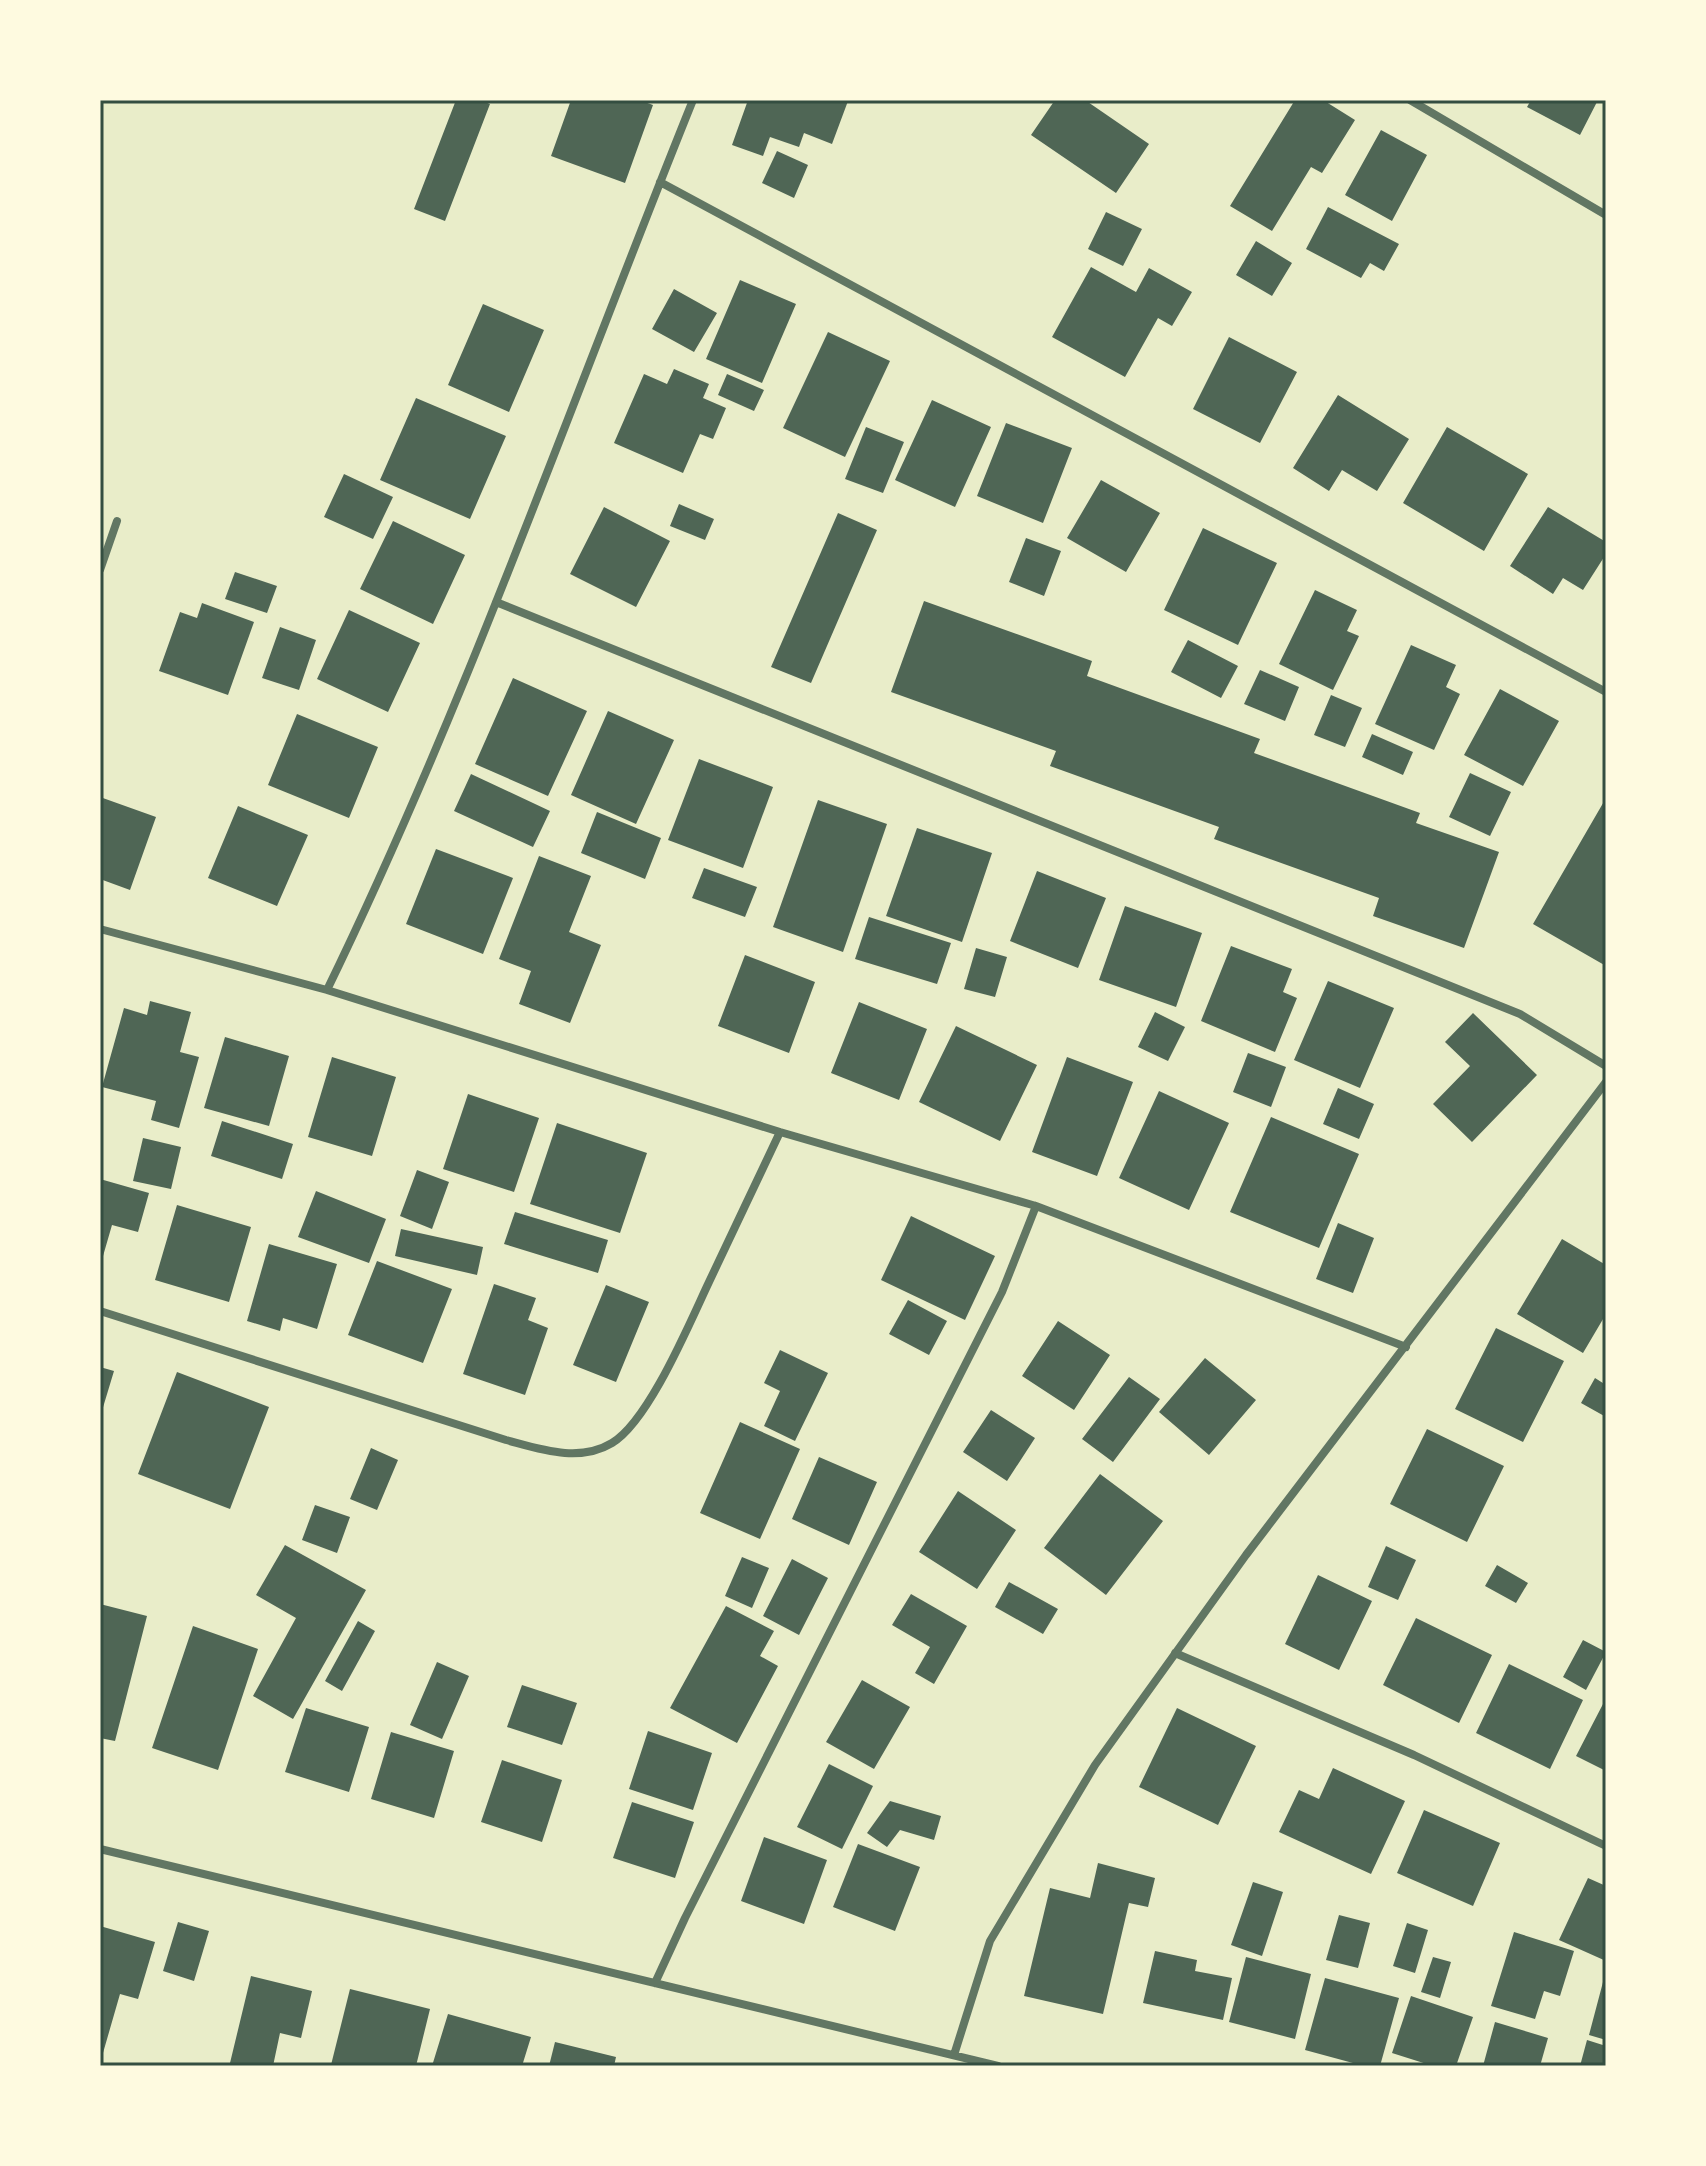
<svg xmlns="http://www.w3.org/2000/svg" width="1706" height="2166" font-family="'Open Sans',sans-serif">
<style>
.building{fill:#4f6655}
.lines{fill:none;stroke-linecap:round;stroke-linejoin:round}
.minor{stroke:#617663;stroke-width:8}
.neatline{fill:none;stroke:#344e41;stroke-width:3}
</style>
<rect width="100%" height="100%" fill="#e9edc9"/>
<path class="building" d="M 456,100 L 480,100 L 490,104 L 445,221 L 414,209 Z
M 571,100 L 639,100 L 653,105 L 625,183 L 551,156 Z
M 748,100 L 846,100 L 848,101 L 832,144 L 804,133 L 799,147 L 770,137 L 763,156 L 732,145 Z
M 1055,100 L 1085,100 L 1149,144 L 1116,193 L 1031,135 Z
M 1295,100 L 1323,100 L 1355,120 L 1322,173 L 1311,167 L 1272,231 L 1230,206 Z
M 1531,100 L 1598,100 L 1580,135 L 1527,107 Z
M 1381,130 L 1427,155 L 1392,221 L 1345,195 Z
M 777,151 L 808,165 L 794,198 L 762,183 Z
M 1328,207 L 1399,244 L 1384,271 L 1370,263 L 1361,278 L 1306,249 Z
M 1106,212 L 1142,229 L 1123,266 L 1088,249 Z
M 1256,241 L 1292,263 L 1272,296 L 1236,275 Z
M 1091,267 L 1136,292 L 1149,268 L 1192,292 L 1172,326 L 1158,318 L 1125,377 L 1052,337 Z
M 740,280 L 796,304 L 762,383 L 706,359 Z
M 674,289 L 717,313 L 694,352 L 652,329 Z
M 483,304 L 544,330 L 509,412 L 448,385 Z
M 828,332 L 890,361 L 845,457 L 783,428 Z
M 1229,337 L 1297,372 L 1260,443 L 1193,409 Z
M 674,369 L 709,384 L 703,398 L 726,408 L 713,439 L 700,434 L 683,473 L 614,443 L 644,374 L 667,384 Z
M 727,374 L 764,390 L 754,411 L 718,395 Z
M 1338,395 L 1409,439 L 1377,491 L 1342,470 L 1329,491 L 1293,468 Z
M 416,398 L 506,436 L 470,519 L 380,480 Z
M 932,400 L 991,427 L 955,507 L 895,480 Z
M 1006,423 L 1072,448 L 1043,523 L 977,496 Z
M 866,427 L 904,442 L 883,493 L 845,479 Z
M 1447,427 L 1528,474 L 1484,551 L 1403,503 Z
M 344,474 L 393,497 L 373,539 L 324,517 Z
M 1101,480 L 1160,513 L 1126,572 L 1067,538 Z
M 679,504 L 714,519 L 705,540 L 670,526 Z
M 604,507 L 670,541 L 636,607 L 570,574 Z
M 1548,507 L 1606,542 L 1606,554 L 1583,590 L 1563,578 L 1553,594 L 1510,566 Z
M 838,513 L 877,530 L 811,683 L 771,667 Z
M 393,521 L 465,555 L 433,624 L 360,589 Z
M 1203,528 L 1277,563 L 1238,645 L 1164,610 Z
M 1026,538 L 1061,551 L 1044,596 L 1009,582 Z
M 235,572 L 277,586 L 267,613 L 225,599 Z
M 1315,590 L 1357,610 L 1347,631 L 1359,636 L 1333,690 L 1279,664 Z
M 924,601 L 1092,661 L 1087,676 L 1260,739 L 1254,753 L 1420,813 L 1416,823 L 1499,852 L 1464,948 L 1373,916 L 1379,898 L 1214,839 L 1219,827 L 1050,766 L 1056,751 L 891,692 Z
M 202,603 L 254,622 L 228,695 L 159,671 L 180,612 L 197,618 Z
M 349,610 L 420,643 L 388,712 L 317,679 Z
M 280,627 L 316,640 L 299,690 L 262,678 Z
M 1188,640 L 1238,666 L 1221,698 L 1171,672 Z
M 1411,645 L 1456,665 L 1446,687 L 1460,694 L 1434,750 L 1375,724 Z
M 1260,670 L 1299,687 L 1285,721 L 1244,704 Z
M 513,678 L 587,711 L 548,796 L 475,764 Z
M 1500,689 L 1559,721 L 1523,786 L 1464,755 Z
M 1331,695 L 1362,708 L 1345,747 L 1314,735 Z
M 608,711 L 674,740 L 636,824 L 571,795 Z
M 297,714 L 378,747 L 349,818 L 268,785 Z
M 1372,734 L 1413,752 L 1403,775 L 1362,757 Z
M 699,759 L 773,787 L 743,868 L 668,840 Z
M 1470,773 L 1511,792 L 1490,836 L 1449,817 Z
M 471,774 L 550,811 L 533,847 L 454,811 Z
M 100,797 L 156,817 L 130,890 L 100,879 Z
M 1606,798 L 1606,966 L 1533,924 Z
M 818,800 L 887,824 L 843,952 L 773,927 Z
M 238,806 L 308,835 L 277,906 L 208,878 Z
M 597,812 L 661,838 L 645,879 L 581,853 Z
M 917,828 L 992,853 L 962,942 L 886,916 Z
M 436,849 L 513,878 L 483,954 L 406,924 Z
M 539,856 L 591,876 L 569,932 L 601,945 L 570,1023 L 519,1004 L 531,971 L 499,959 Z
M 704,868 L 757,887 L 745,917 L 692,898 Z
M 1037,871 L 1106,898 L 1078,968 L 1010,941 Z
M 1125,906 L 1202,933 L 1176,1007 L 1099,980 Z
M 869,917 L 951,943 L 937,984 L 855,959 Z
M 1231,946 L 1292,969 L 1283,992 L 1297,998 L 1275,1052 L 1201,1021 Z
M 976,948 L 1007,957 L 995,997 L 964,989 Z
M 745,955 L 815,982 L 789,1053 L 718,1026 Z
M 1328,981 L 1394,1008 L 1360,1088 L 1294,1060 Z
M 150,1001 L 191,1012 L 180,1052 L 199,1057 L 179,1128 L 151,1120 L 156,1101 L 102,1087 L 124,1008 L 147,1015 Z
M 859,1002 L 927,1029 L 899,1100 L 831,1073 Z
M 1155,1012 L 1185,1027 L 1168,1061 L 1138,1047 Z
M 1473,1013 L 1537,1075 L 1472,1142 L 1433,1104 L 1470,1066 L 1445,1042 Z
M 956,1026 L 1037,1065 L 1000,1141 L 919,1102 Z
M 225,1037 L 289,1056 L 269,1126 L 204,1108 Z
M 1248,1053 L 1286,1067 L 1271,1107 L 1233,1092 Z
M 332,1057 L 396,1077 L 372,1156 L 308,1137 Z
M 1067,1057 L 1133,1082 L 1097,1176 L 1032,1152 Z
M 1338,1088 L 1374,1104 L 1359,1139 L 1323,1124 Z
M 1159,1091 L 1229,1123 L 1189,1210 L 1119,1178 Z
M 468,1094 L 539,1118 L 514,1192 L 443,1169 Z
M 1271,1117 L 1359,1154 L 1319,1248 L 1230,1212 Z
M 222,1121 L 293,1144 L 282,1179 L 211,1156 Z
M 557,1123 L 647,1153 L 620,1233 L 530,1204 Z
M 143,1138 L 181,1147 L 171,1189 L 133,1181 Z
M 417,1170 L 449,1182 L 432,1229 L 400,1216 Z
M 100,1179 L 149,1193 L 138,1232 L 112,1225 L 101,1263 Z
M 316,1191 L 386,1219 L 369,1263 L 298,1237 Z
M 177,1205 L 251,1227 L 229,1302 L 155,1280 Z
M 515,1212 L 608,1240 L 598,1273 L 504,1244 Z
M 911,1216 L 995,1256 L 965,1320 L 881,1280 Z
M 1338,1223 L 1374,1238 L 1353,1293 L 1316,1279 Z
M 401,1229 L 483,1247 L 477,1275 L 395,1256 Z
M 1562,1239 L 1606,1265 L 1606,1314 L 1583,1353 L 1517,1314 Z
M 269,1244 L 337,1264 L 317,1329 L 283,1318 L 280,1331 L 247,1321 Z
M 377,1261 L 452,1289 L 423,1363 L 348,1335 Z
M 494,1284 L 536,1298 L 528,1320 L 548,1328 L 525,1395 L 463,1374 Z
M 606,1285 L 649,1302 L 616,1382 L 573,1365 Z
M 908,1300 L 947,1321 L 929,1355 L 889,1334 Z
M 1058,1321 L 1110,1355 L 1074,1410 L 1022,1376 Z
M 1496,1328 L 1564,1361 L 1523,1442 L 1455,1409 Z
M 780,1350 L 828,1373 L 795,1441 L 764,1426 L 780,1391 L 764,1383 Z
M 1205,1358 L 1256,1400 L 1209,1455 L 1159,1412 Z
M 100,1367 L 114,1371 L 101,1414 L 100,1414 Z
M 177,1372 L 269,1407 L 230,1509 L 138,1474 Z
M 1129,1377 L 1160,1399 L 1113,1462 L 1082,1439 Z
M 1595,1378 L 1606,1385 L 1606,1417 L 1581,1403 Z
M 991,1410 L 1035,1438 L 1007,1481 L 963,1452 Z
M 740,1422 L 800,1449 L 760,1539 L 700,1513 Z
M 1427,1429 L 1504,1466 L 1467,1542 L 1390,1504 Z
M 371,1448 L 398,1460 L 377,1510 L 350,1499 Z
M 819,1457 L 877,1482 L 849,1545 L 792,1519 Z
M 1100,1474 L 1163,1521 L 1106,1595 L 1044,1548 Z
M 958,1491 L 1016,1530 L 977,1589 L 919,1552 Z
M 315,1505 L 350,1517 L 337,1553 L 302,1540 Z
M 285,1545 L 366,1590 L 293,1719 L 253,1696 L 296,1618 L 256,1595 Z
M 1386,1546 L 1416,1560 L 1398,1600 L 1368,1587 Z
M 742,1557 L 769,1568 L 752,1608 L 725,1596 Z
M 792,1559 L 828,1578 L 799,1635 L 763,1616 Z
M 1497,1565 L 1528,1583 L 1516,1603 L 1485,1586 Z
M 1318,1575 L 1372,1601 L 1339,1670 L 1285,1644 Z
M 1009,1582 L 1058,1609 L 1043,1634 L 995,1607 Z
M 911,1594 L 967,1626 L 934,1684 L 915,1673 L 930,1647 L 892,1625 Z
M 100,1604 L 147,1616 L 115,1741 L 100,1738 Z
M 726,1606 L 774,1631 L 760,1656 L 778,1666 L 737,1743 L 670,1708 Z
M 1416,1618 L 1492,1655 L 1459,1723 L 1383,1685 Z
M 358,1621 L 375,1631 L 342,1691 L 325,1681 Z
M 193,1626 L 258,1649 L 218,1770 L 152,1748 Z
M 1583,1640 L 1606,1652 L 1586,1690 L 1563,1677 Z
M 437,1662 L 469,1676 L 442,1739 L 410,1725 Z
M 1509,1664 L 1583,1700 L 1550,1769 L 1476,1733 Z
M 862,1680 L 910,1707 L 874,1769 L 826,1742 Z
M 522,1685 L 577,1703 L 562,1745 L 507,1727 Z
M 1603,1704 L 1606,1706 L 1606,1771 L 1576,1756 Z
M 306,1708 L 369,1727 L 349,1792 L 285,1772 Z
M 1177,1708 L 1256,1746 L 1218,1825 L 1139,1787 Z
M 648,1731 L 712,1753 L 693,1810 L 629,1789 Z
M 391,1732 L 454,1751 L 434,1818 L 371,1799 Z
M 502,1760 L 562,1780 L 542,1842 L 481,1822 Z
M 829,1764 L 873,1786 L 842,1849 L 797,1827 Z
M 1333,1768 L 1405,1801 L 1371,1874 L 1279,1832 L 1299,1790 L 1319,1799 Z
M 890,1801 L 941,1816 L 934,1840 L 900,1830 L 887,1847 L 867,1833 Z
M 632,1802 L 694,1822 L 675,1878 L 613,1858 Z
M 1424,1810 L 1500,1843 L 1473,1906 L 1397,1873 Z
M 764,1837 L 827,1860 L 804,1924 L 741,1901 Z
M 858,1844 L 920,1867 L 895,1931 L 833,1907 Z
M 1098,1863 L 1155,1878 L 1148,1907 L 1129,1903 L 1103,2014 L 1024,1996 L 1050,1888 L 1090,1898 Z
M 1588,1878 L 1606,1886 L 1606,1961 L 1559,1940 Z
M 1253,1882 L 1283,1892 L 1262,1956 L 1231,1945 Z
M 1339,1915 L 1370,1923 L 1358,1968 L 1326,1960 Z
M 178,1922 L 209,1931 L 194,1981 L 163,1971 Z
M 1407,1923 L 1428,1930 L 1415,1973 L 1393,1966 Z
M 100,1926 L 155,1942 L 138,1999 L 120,1994 L 103,2053 L 100,2052 Z
M 1514,1932 L 1574,1951 L 1560,1996 L 1544,1991 L 1535,2019 L 1491,2006 Z
M 1155,1951 L 1197,1960 L 1195,1971 L 1232,1978 L 1223,2020 L 1143,2003 Z
M 1246,1957 L 1311,1974 L 1295,2039 L 1229,2022 Z
M 1433,1957 L 1451,1962 L 1440,1998 L 1421,1992 Z
M 251,1976 L 312,1991 L 301,2038 L 280,2033 L 273,2066 L 230,2063 Z
M 1325,1978 L 1399,1998 L 1380,2066 L 1364,2066 L 1305,2050 Z
M 1603,1982 L 1606,1982 L 1606,2040 L 1589,2035 Z
M 350,1989 L 430,2009 L 416,2066 L 331,2065 Z
M 1411,1996 L 1473,2017 L 1456,2066 L 1433,2066 L 1392,2053 Z
M 448,2014 L 531,2037 L 522,2066 L 432,2066 Z
M 1495,2022 L 1548,2038 L 1540,2066 L 1483,2066 Z
M 1587,2040 L 1606,2046 L 1606,2066 L 1580,2066 Z
M 555,2042 L 616,2057 L 614,2066 L 549,2066 Z"/>
<g class="lines">
<path class="minor" d="M 1410,100 L 1606,215
M 660,182 L 1606,692
M 100,570 L 117,521
M 496,602 L 1520,1014 L 1606,1066
M 100,929 L 327,990 L 780,1132 L 1036,1206 L 1406,1347
M 327,990 C 467,702 573,397 693,100
M 100,1311 L 506,1440 C 540,1449 579,1463 612,1443 C 649,1421 690,1322 709,1282 C 733,1232 756,1182 780,1132
M 1175,1653 L 1414,1755 L 1606,1846
M 100,1849 L 998,2066
M 655,1983 L 685,1918 L 1002,1292 L 1036,1206
M 954,2055 L 990,1941 L 1095,1765 L 1246,1555 L 1606,1082"/>
</g>
<rect width="1706" height="2166" fill="none" stroke="#fefae0" stroke-width="204"/>
<rect x="102" y="102" width="1502" height="1962" class="neatline"/>
</svg>
